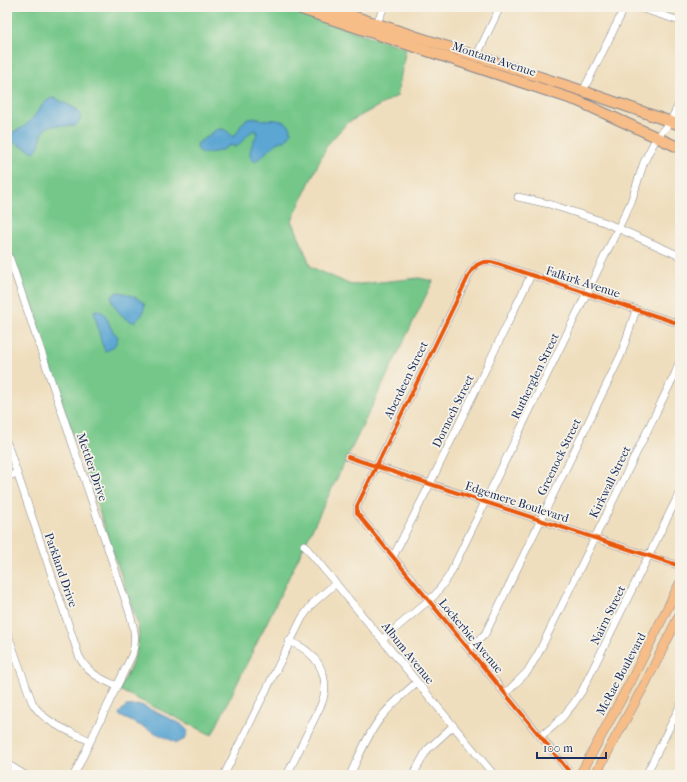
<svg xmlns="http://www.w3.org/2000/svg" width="687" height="782" font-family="'IM FELL French Canon',serif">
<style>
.green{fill:#75c789;stroke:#487b74}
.water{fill:#5ba6d3;stroke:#3b6a98}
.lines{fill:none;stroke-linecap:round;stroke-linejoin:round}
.minor-casing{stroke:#85868e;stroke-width:8}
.major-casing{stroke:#85868e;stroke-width:10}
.highway-casing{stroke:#85868e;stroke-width:12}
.minor{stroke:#fff;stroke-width:7}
.major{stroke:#f7bd88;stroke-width:9}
.highway{stroke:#f7bd88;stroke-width:10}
.cycleway-casing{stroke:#f7f3e8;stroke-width:6}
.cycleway{stroke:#e8590c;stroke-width:4}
.labels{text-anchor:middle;stroke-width:3.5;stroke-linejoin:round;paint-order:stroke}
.street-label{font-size:12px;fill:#1b2f5e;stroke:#f7f3e8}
</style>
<rect width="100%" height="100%" fill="#f7f3e8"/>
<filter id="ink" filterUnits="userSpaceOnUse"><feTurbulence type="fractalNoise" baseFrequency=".025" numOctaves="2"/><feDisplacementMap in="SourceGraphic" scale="8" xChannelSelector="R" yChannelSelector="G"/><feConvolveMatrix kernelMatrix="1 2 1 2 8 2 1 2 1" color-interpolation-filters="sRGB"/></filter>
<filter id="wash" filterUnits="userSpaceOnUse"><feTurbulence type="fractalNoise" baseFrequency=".012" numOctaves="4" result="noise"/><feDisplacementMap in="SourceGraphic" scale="16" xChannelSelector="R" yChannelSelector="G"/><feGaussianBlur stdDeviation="0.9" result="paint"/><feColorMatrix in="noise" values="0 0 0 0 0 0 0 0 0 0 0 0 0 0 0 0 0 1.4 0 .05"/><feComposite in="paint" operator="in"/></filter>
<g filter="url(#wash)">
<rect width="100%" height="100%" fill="#efdebd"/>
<path class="green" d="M 7,7 L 281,7 L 406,48 L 397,96 L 347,123 L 327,145 L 292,220 L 311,267 L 351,285 L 419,278 L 433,281 L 212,735 L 119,690 C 130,668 141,651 138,625 L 11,253 L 7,250 Z"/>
<path class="water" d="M 55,98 L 78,110 L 81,116 L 79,122 L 75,126 C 67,126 59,125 51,126 C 38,128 44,145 34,152 L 7,139 L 7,133 C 36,130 38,98 55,98 Z
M 259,118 L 262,120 C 269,119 290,119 291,130 C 291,134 288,138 285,141 L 282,141 L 278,142 L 256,161 L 253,161 C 246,153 253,143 257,134 L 257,131 L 255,130 C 247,133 243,142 236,147 L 230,145 C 221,152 212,153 200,153 L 197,147 L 198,143 L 216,130 C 223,127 228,131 232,136 L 235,136 C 243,123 241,118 259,118 Z
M 120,292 C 128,294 140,298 145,305 L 142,315 L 135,322 C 126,322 111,306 112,297 L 115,293 Z
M 97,310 C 108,312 107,322 112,330 C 114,333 116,334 118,337 C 117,344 113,349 105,351 L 101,341 L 94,311 Z
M 141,705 L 181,724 L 188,731 L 185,739 L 177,743 L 120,716 L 119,713 L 126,706 Z"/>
</g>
<g filter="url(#ink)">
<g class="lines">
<defs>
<path id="minor" d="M 637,7 L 680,21
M 375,27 L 384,7
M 476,57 L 500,7
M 583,91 L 625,7
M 518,197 L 549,204 L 604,222 L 680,256
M 7,255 L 10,259 L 129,611 C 134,627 137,639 132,655 L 74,775
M 7,443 L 79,656 C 87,673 101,679 117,686
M 348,457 L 680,566
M 7,477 L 17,473
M 304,545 L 494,775
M 393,557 L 430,484 L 531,275
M 7,632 L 32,702 C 43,723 70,731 90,741
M 383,639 L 435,595 L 449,576 L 631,202 L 644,162 L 650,150 L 657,137 L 670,122 L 680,102
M 469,649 L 485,634 L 495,614 L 621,355 L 636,310
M 506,693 L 527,672 L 538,654 L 675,374 L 680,360
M 541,736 C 558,724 571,709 582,691 L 680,492
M 7,764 L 25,775
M 224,775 L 302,618 L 313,603 L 336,583
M 287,775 L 321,705 C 329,686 324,665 308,652 C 303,647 295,644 289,641
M 350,775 C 359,756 367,736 379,720 C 390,705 404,694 417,682
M 413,775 L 427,750 L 453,726
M 572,775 L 357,513 L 357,506 L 470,273 C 476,263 485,260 495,263 L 680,324
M 646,775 L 680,706"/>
<path id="major" d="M 580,775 L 631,681 L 680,583
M 595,775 L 645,684 L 680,614"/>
<path id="highway" d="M 295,7 L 578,101 L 680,148
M 325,7 L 583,91 L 680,125"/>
</defs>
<use href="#minor" class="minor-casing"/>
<use href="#major" class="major-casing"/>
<use href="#highway" class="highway-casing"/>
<use href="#minor" class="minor"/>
<use href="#major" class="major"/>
<use href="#highway" class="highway"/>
<defs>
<path id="cycleway" d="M 348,457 L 680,566
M 572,775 L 357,513 L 357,506 L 470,273 C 476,263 485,260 495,263 L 680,324"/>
</defs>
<use href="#cycleway" class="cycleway-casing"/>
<use href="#cycleway" class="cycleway"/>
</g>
</g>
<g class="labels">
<g class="street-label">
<text transform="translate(494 59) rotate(18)" y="4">Montana Avenue</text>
<text transform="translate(583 282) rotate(18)" y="4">Falkirk Avenue</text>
<text transform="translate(535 376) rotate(-64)" y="4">Rutherglen Street</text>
<text transform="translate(406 380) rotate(-64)" y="4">Aberdeen Street</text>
<text transform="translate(453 411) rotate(-64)" y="4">Dornoch Street</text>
<text transform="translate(559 457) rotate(-64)" y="4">Greenock Street</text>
<text transform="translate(92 467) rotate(71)" y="4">Mettler Drive</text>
<text transform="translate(610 482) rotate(-64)" y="4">Kirkwall Street</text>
<text transform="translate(517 502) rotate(18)" y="4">Edgemere Boulevard</text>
<text transform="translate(61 570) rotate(71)" y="4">Parkland Drive</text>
<text transform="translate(608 615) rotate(-64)" y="4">Nairn Street</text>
<text transform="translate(471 636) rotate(50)" y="4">Lockerbie Avenue</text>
<text transform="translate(408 653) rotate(51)" y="4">Album Avenue</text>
<text transform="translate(621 674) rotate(-62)" y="4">McRae Boulevard</text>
</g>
</g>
<rect width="687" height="782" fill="none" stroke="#f7f3e8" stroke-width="24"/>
<path d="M537 752v6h69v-6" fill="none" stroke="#1b2f5e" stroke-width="2"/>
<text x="543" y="752" font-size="12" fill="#1b2f5e" stroke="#f7f3e8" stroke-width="3" paint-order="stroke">100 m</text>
</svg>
